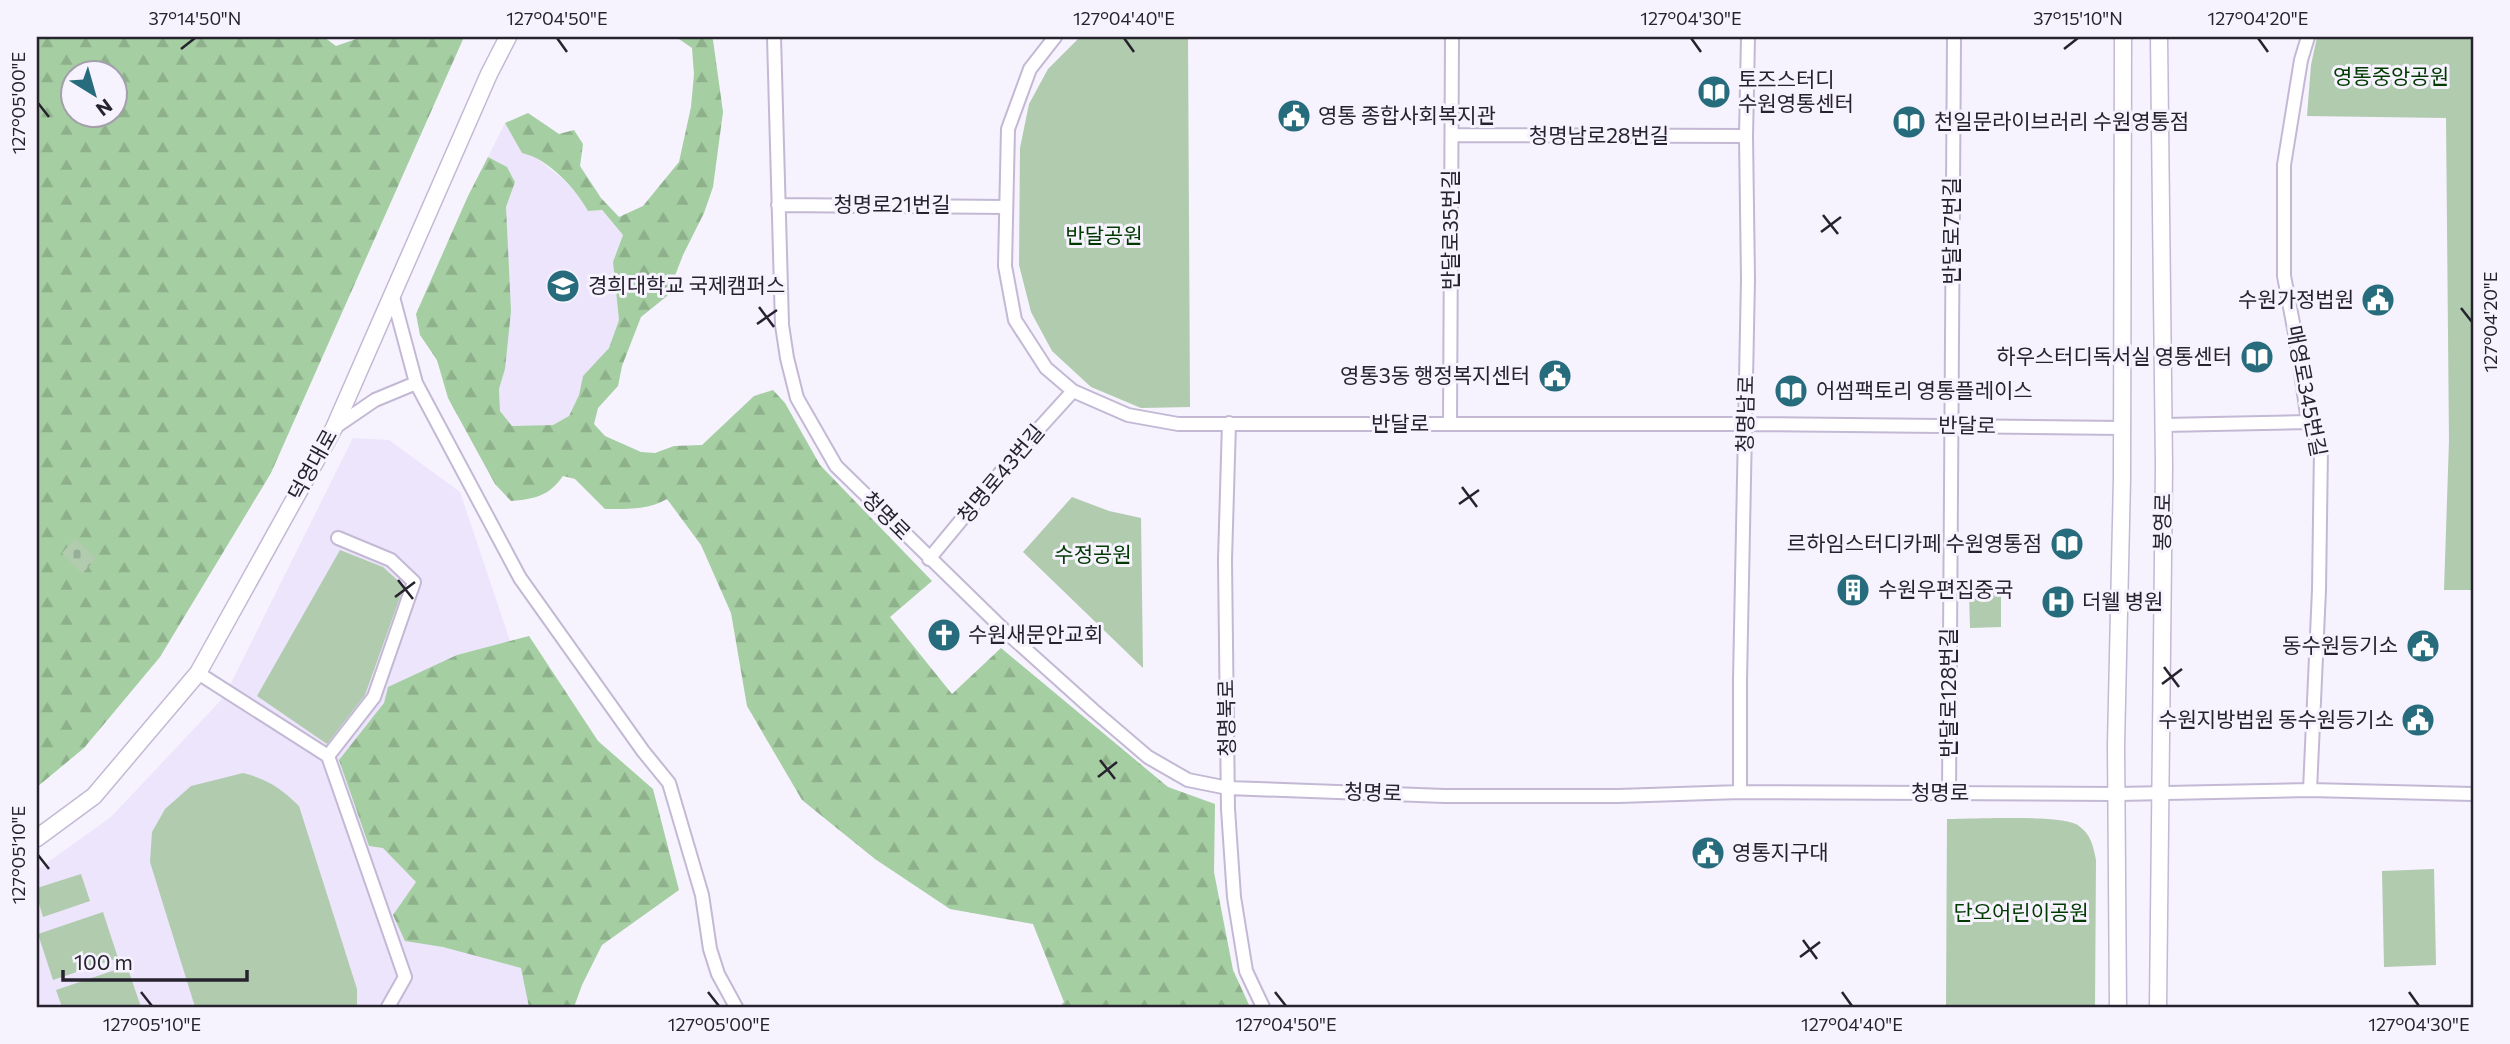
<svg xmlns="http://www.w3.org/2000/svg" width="2510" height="1044" font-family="Commissioner,'Noto Sans KR',sans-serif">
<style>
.built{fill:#ede5fb}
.forest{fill:url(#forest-firs);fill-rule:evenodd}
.cemetery{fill:url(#cemetery-stones)}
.park{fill:#b0cbae}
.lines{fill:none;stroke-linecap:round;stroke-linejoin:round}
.minor-casing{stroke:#c3b9d5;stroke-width:16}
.major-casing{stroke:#c3b9d5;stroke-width:19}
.minor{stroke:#fff;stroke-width:12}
.major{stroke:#fff;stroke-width:16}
.ticks{fill:none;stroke:#27232e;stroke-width:2.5}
.labels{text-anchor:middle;stroke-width:6;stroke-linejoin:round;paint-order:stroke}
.park-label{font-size:21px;fill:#003a00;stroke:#f6f2fe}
.poi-label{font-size:21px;fill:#27232e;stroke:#f6f2fe;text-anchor:start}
.street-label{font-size:21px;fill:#27232e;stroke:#f6f2fe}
.neatline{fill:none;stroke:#27232e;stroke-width:2.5}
.ticks-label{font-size:18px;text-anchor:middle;fill:#27232e}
</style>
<defs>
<pattern id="forest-firs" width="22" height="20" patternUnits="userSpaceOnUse" patternTransform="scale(1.75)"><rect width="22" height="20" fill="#a5cea2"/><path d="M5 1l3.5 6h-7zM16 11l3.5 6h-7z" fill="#8eb18c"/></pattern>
<pattern id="cemetery-stones" width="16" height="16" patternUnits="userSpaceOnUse" patternTransform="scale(1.75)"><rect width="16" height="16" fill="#b0cbae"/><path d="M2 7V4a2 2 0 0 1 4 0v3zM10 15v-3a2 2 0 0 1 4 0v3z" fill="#97ae96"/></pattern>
</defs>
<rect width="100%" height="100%" fill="#f6f2fe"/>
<path class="built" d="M 505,123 L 522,152 L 534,156 L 564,180 L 580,197 L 588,211 L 601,210 L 623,235 L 613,262 L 619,320 L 609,348 L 583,376 L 579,395 L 569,416 L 553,425 L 512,426 L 500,411 L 499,389 L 505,369 L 506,207 L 515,182 L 507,167 L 488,157 Z
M 353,438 L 389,440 L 460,492 L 510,641 L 458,655 L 384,848 L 417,882 L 444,946 L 522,968 L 530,1007 L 37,1007 L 37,870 L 111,817 L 224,697 Z"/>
<path class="forest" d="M 37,37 L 324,37 L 336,46 L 362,37 L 464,37 L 271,473 L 160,657 L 84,748 L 37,787 ZM 74,74 L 116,74 L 116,116 L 74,116 Z
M 676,37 L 711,37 L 713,40 L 723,112 L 713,187 L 704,213 L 683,255 L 667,296 L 641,317 L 622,366 L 618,386 L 598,408 L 594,424 L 605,436 L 641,452 L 655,453 L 674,446 L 702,445 L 754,396 L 773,390 L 785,403 L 820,465 L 932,581 L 890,617 L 952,694 L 1001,648 L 1168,787 L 1215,804 L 1214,872 L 1233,970 L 1250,1007 L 1059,1007 L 1064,1002 L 1033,924 L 950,909 L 875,859 L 802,800 L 747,706 L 731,613 L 701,545 L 667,499 C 649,510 626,509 605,509 L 575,479 L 563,476 C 549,496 535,499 511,501 L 495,484 L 448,398 L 437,360 L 420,335 L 416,314 L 468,196 L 488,157 L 507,167 L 515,182 L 506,207 L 511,311 L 505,369 L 499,389 L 500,411 L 512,426 L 553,425 L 569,416 L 579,395 L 583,376 L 609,348 L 619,320 L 613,262 L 623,235 L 602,210 L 588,211 C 575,188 549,159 522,153 L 505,123 L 528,113 L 559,134 L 574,130 L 583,144 L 580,166 L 601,198 L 619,217 L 643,206 L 679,162 L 691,107 L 694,74 L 692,48 Z
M 529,636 L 598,741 L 653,789 L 679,890 L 602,945 L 582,985 L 574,1007 L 529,1007 L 521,968 L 443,947 L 405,941 L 393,915 L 416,882 L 383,848 L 369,846 L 339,760 L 384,703 L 388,687 L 457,655 Z"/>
<path class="cemetery" d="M 75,538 L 96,558 L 82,574 L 62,553 Z"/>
<path class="park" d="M 1080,37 L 1188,37 L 1190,407 L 1141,408 L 1091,387 L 1052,351 L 1031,312 L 1019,265 L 1020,148 L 1029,104 L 1048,69 Z
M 2317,37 L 2473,37 L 2473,590 L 2444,590 L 2449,441 L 2446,118 L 2307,116 L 2311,65 Z
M 1072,497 L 1109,511 L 1141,518 L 1143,668 L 1023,552 Z
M 340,550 L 383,567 L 404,586 L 365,695 L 327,744 L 257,696 Z
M 2001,592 L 2001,627 L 1970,628 L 1969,593 Z
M 243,773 C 267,779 282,789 299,806 L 357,989 L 357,1007 L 195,1007 L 150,862 L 152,832 L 165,809 L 191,786 Z
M 1947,819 C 1971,819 2065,814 2079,826 C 2091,835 2093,845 2096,860 L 2095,1007 L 1946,1007 Z
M 2434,869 L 2436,965 L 2384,967 L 2382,871 Z
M 81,874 L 90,901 L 43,917 L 37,897 L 37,888 Z
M 103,912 L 118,958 L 53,980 L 38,934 Z
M 127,966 L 141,1007 L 62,1007 L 56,990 Z"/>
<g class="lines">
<defs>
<path id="minor" d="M 774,37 L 782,325 L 787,358 L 797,398 L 836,466 L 1004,630 L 1093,710 L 1148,757 L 1188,780 L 1228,788 L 1445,796 L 1618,796 L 1740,792 L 2118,794 L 2310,790 L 2473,794
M 1055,37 L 1030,69 L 1008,129 L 1005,266 L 1015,320 L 1046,368 L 1073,391 L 1128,415 L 1178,424 L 1746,424 L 2122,428
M 2308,37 L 2301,60 L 2284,165 L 2284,276 L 2297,344 L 2308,422 L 2321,448 L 2319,590 L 2310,790
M 1452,135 L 1746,136
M 778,205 L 1006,207
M 416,383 L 520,578 L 643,751 L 669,783 L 702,895 L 710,949 L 718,974 L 736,1007
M 1229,423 L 1225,560 L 1228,809 L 1234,897 L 1246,971 L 1263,1007
M 1450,424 L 1452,37
M 2164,425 L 2308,422
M 334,428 L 375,400 L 416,383 L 393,297
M 929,559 L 1015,455 L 1073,391
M 198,673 L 328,756 L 405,977 L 388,1007
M 328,756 L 374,697 L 414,582 L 391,560 L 338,538
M 1740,792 L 1740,680 L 1748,279 L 1746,136 L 1748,37
M 1949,793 L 1954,37"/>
<path id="major" d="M 37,838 L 94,796 L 198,673 L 334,428 L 489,74 L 508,37
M 2118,1007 L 2116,745 L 2122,478 L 2123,37
M 2158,1007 L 2164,467 L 2159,37"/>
</defs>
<use href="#minor" class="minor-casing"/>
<use href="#major" class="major-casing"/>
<use href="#minor" class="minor"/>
<use href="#major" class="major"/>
</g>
<path class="ticks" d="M 557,38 L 567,52M 1124,38 L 1134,52M 1691,38 L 1701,52M 2258,38 L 2268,52M 181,49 L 195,38M 2064,49 L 2078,38M 38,103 L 49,117M 1823,215 L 1838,234M 1821,232 L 1841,217M 759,307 L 774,327M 2461,308 L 2472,322M 757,324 L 777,310M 1462,487 L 1477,507M 1459,504 L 1479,490M 398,580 L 413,599M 395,597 L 415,582M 2164,667 L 2179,687M 2162,684 L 2182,669M 1100,760 L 1115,779M 1098,777 L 1117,762M 38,855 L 49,869M 1803,940 L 1817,959M 1800,957 L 1820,942M 141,992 L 152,1006M 708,992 L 719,1006M 1275,992 L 1286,1006M 1842,992 L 1852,1006M 2409,992 L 2419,1006"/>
<defs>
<symbol id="library-disc" viewBox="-11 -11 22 22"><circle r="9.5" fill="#276c7c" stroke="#f6f2fe"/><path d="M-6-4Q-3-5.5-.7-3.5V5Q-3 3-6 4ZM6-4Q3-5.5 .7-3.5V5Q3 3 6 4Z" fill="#fff"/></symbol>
<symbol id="civic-disc" viewBox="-11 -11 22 22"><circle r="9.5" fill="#276c7c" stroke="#f6f2fe"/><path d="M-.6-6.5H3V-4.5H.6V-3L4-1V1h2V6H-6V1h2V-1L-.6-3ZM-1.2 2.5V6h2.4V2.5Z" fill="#fff"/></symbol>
<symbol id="university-disc" viewBox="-11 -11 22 22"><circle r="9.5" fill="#276c7c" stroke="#f6f2fe"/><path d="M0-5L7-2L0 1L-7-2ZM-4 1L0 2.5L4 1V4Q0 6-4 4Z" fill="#fff"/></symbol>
<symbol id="building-disc" viewBox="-11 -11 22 22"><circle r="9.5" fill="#276c7c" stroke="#f6f2fe"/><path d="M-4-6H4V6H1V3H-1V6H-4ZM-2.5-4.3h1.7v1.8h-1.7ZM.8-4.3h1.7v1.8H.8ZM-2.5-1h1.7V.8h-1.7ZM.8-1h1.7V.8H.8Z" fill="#fff"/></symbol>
<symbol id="hospital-disc" viewBox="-11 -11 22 22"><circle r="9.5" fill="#276c7c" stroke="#f6f2fe"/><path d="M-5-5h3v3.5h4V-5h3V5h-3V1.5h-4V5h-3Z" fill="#fff"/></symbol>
<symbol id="church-disc" viewBox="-11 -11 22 22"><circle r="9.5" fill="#276c7c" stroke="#f6f2fe"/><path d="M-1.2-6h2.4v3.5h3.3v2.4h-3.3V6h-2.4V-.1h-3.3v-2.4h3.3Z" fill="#fff"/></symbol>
</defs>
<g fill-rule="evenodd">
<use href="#library-disc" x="1695" y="73" width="38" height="38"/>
<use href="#civic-disc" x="1275" y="97" width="38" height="38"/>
<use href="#library-disc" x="1890" y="103" width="38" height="38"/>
<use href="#university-disc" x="544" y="267" width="38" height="38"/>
<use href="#civic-disc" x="2359" y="281" width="38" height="38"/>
<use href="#library-disc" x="2238" y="338" width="38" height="38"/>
<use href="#civic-disc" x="1536" y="357" width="38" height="38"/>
<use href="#library-disc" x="1772" y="372" width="38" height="38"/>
<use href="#library-disc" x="2048" y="525" width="38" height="38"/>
<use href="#building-disc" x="1834" y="571" width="38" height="38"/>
<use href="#hospital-disc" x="2039" y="583" width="38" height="38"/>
<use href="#church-disc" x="925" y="616" width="38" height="38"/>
<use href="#civic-disc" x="2404" y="627" width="38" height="38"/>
<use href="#civic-disc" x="2399" y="701" width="38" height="38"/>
<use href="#civic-disc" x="1689" y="834" width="38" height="38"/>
</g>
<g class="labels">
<g class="park-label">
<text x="2391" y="84">영통중앙공원</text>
<text x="1104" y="243">반달공원</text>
<text x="1093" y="562">수정공원</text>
<text x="2021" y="920">단오어린이공원</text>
</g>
<g class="poi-label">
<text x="1738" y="87">토즈스터디<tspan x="1738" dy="24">수원영통센터</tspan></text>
<text x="1318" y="123">영통 종합사회복지관</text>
<text x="1934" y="129">천일문라이브러리 수원영통점</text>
<text x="588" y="293">경희대학교 국제캠퍼스</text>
<text x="2354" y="307" text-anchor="end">수원가정법원</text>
<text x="2232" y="364" text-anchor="end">하우스터디독서실 영통센터</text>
<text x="1530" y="383" text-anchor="end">영통3동 행정복지센터</text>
<text x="1816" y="398">어썸팩토리 영통플레이스</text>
<text x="2042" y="551" text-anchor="end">르하임스터디카페 수원영통점</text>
<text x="1878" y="597">수원우편집중국</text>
<text x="2082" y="609">더웰 병원</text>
<text x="968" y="642">수원새문안교회</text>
<text x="2398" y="653" text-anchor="end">동수원등기소</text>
<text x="2394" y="727" text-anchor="end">수원지방법원 동수원등기소</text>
<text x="1732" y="860">영통지구대</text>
</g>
<g class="street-label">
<text x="1599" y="143">청명남로28번길</text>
<text x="892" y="212">청명로21번길</text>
<text transform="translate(1451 230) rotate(-90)" y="7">반달로35번길</text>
<text transform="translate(1952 231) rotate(-90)" y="7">반달로7번길</text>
<text transform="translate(2306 391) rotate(79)" y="7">매영로345번길</text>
<text transform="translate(1746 414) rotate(-89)" y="7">청명남로</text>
<text x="1400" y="431">반달로</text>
<text transform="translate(1967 426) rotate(1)" y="7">반달로</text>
<text transform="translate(313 465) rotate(-61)" y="7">덕영대로</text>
<text transform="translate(1001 474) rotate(-50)" y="7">청명로43번길</text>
<text transform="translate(886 516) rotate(45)" y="7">청명로</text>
<text transform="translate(2163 522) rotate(-89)" y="7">봉영로</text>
<text transform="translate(1949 693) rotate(-90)" y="7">반달로128번길</text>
<text transform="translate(1227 718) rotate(-91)" y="7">청명북로</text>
<text transform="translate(1373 793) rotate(2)" y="7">청명로</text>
<text x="1940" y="800">청명로</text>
</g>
</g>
<rect width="2510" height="1044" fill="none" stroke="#f6f2fe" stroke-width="77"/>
<g transform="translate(94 94) rotate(143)"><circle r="33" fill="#f6f2fe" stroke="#a39fab" stroke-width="2"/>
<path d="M0-5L12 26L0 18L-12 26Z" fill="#276c7c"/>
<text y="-10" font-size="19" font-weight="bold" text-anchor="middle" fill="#27232e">N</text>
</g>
<path d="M63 970v10h184v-10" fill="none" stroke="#27232e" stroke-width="3.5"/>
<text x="74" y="970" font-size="21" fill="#27232e" stroke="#f6f2fe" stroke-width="5" paint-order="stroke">100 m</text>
<rect x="38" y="38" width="2434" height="968" class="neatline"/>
<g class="ticks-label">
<text x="195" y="25">37°14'50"N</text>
<text x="557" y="25">127°04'50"E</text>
<text x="1124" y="25">127°04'40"E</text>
<text x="1691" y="25">127°04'30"E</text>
<text x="2078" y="25">37°15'10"N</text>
<text x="2258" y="25">127°04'20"E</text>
<text transform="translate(19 103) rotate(-90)" y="6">127°05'00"E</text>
<text transform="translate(2491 322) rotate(-90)" y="6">127°04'20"E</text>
<text transform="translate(19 855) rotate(-90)" y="6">127°05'10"E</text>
<text x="152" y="1031">127°05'10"E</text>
<text x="719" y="1031">127°05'00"E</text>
<text x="1286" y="1031">127°04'50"E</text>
<text x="1852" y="1031">127°04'40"E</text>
<text x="2419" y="1031">127°04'30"E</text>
</g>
</svg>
